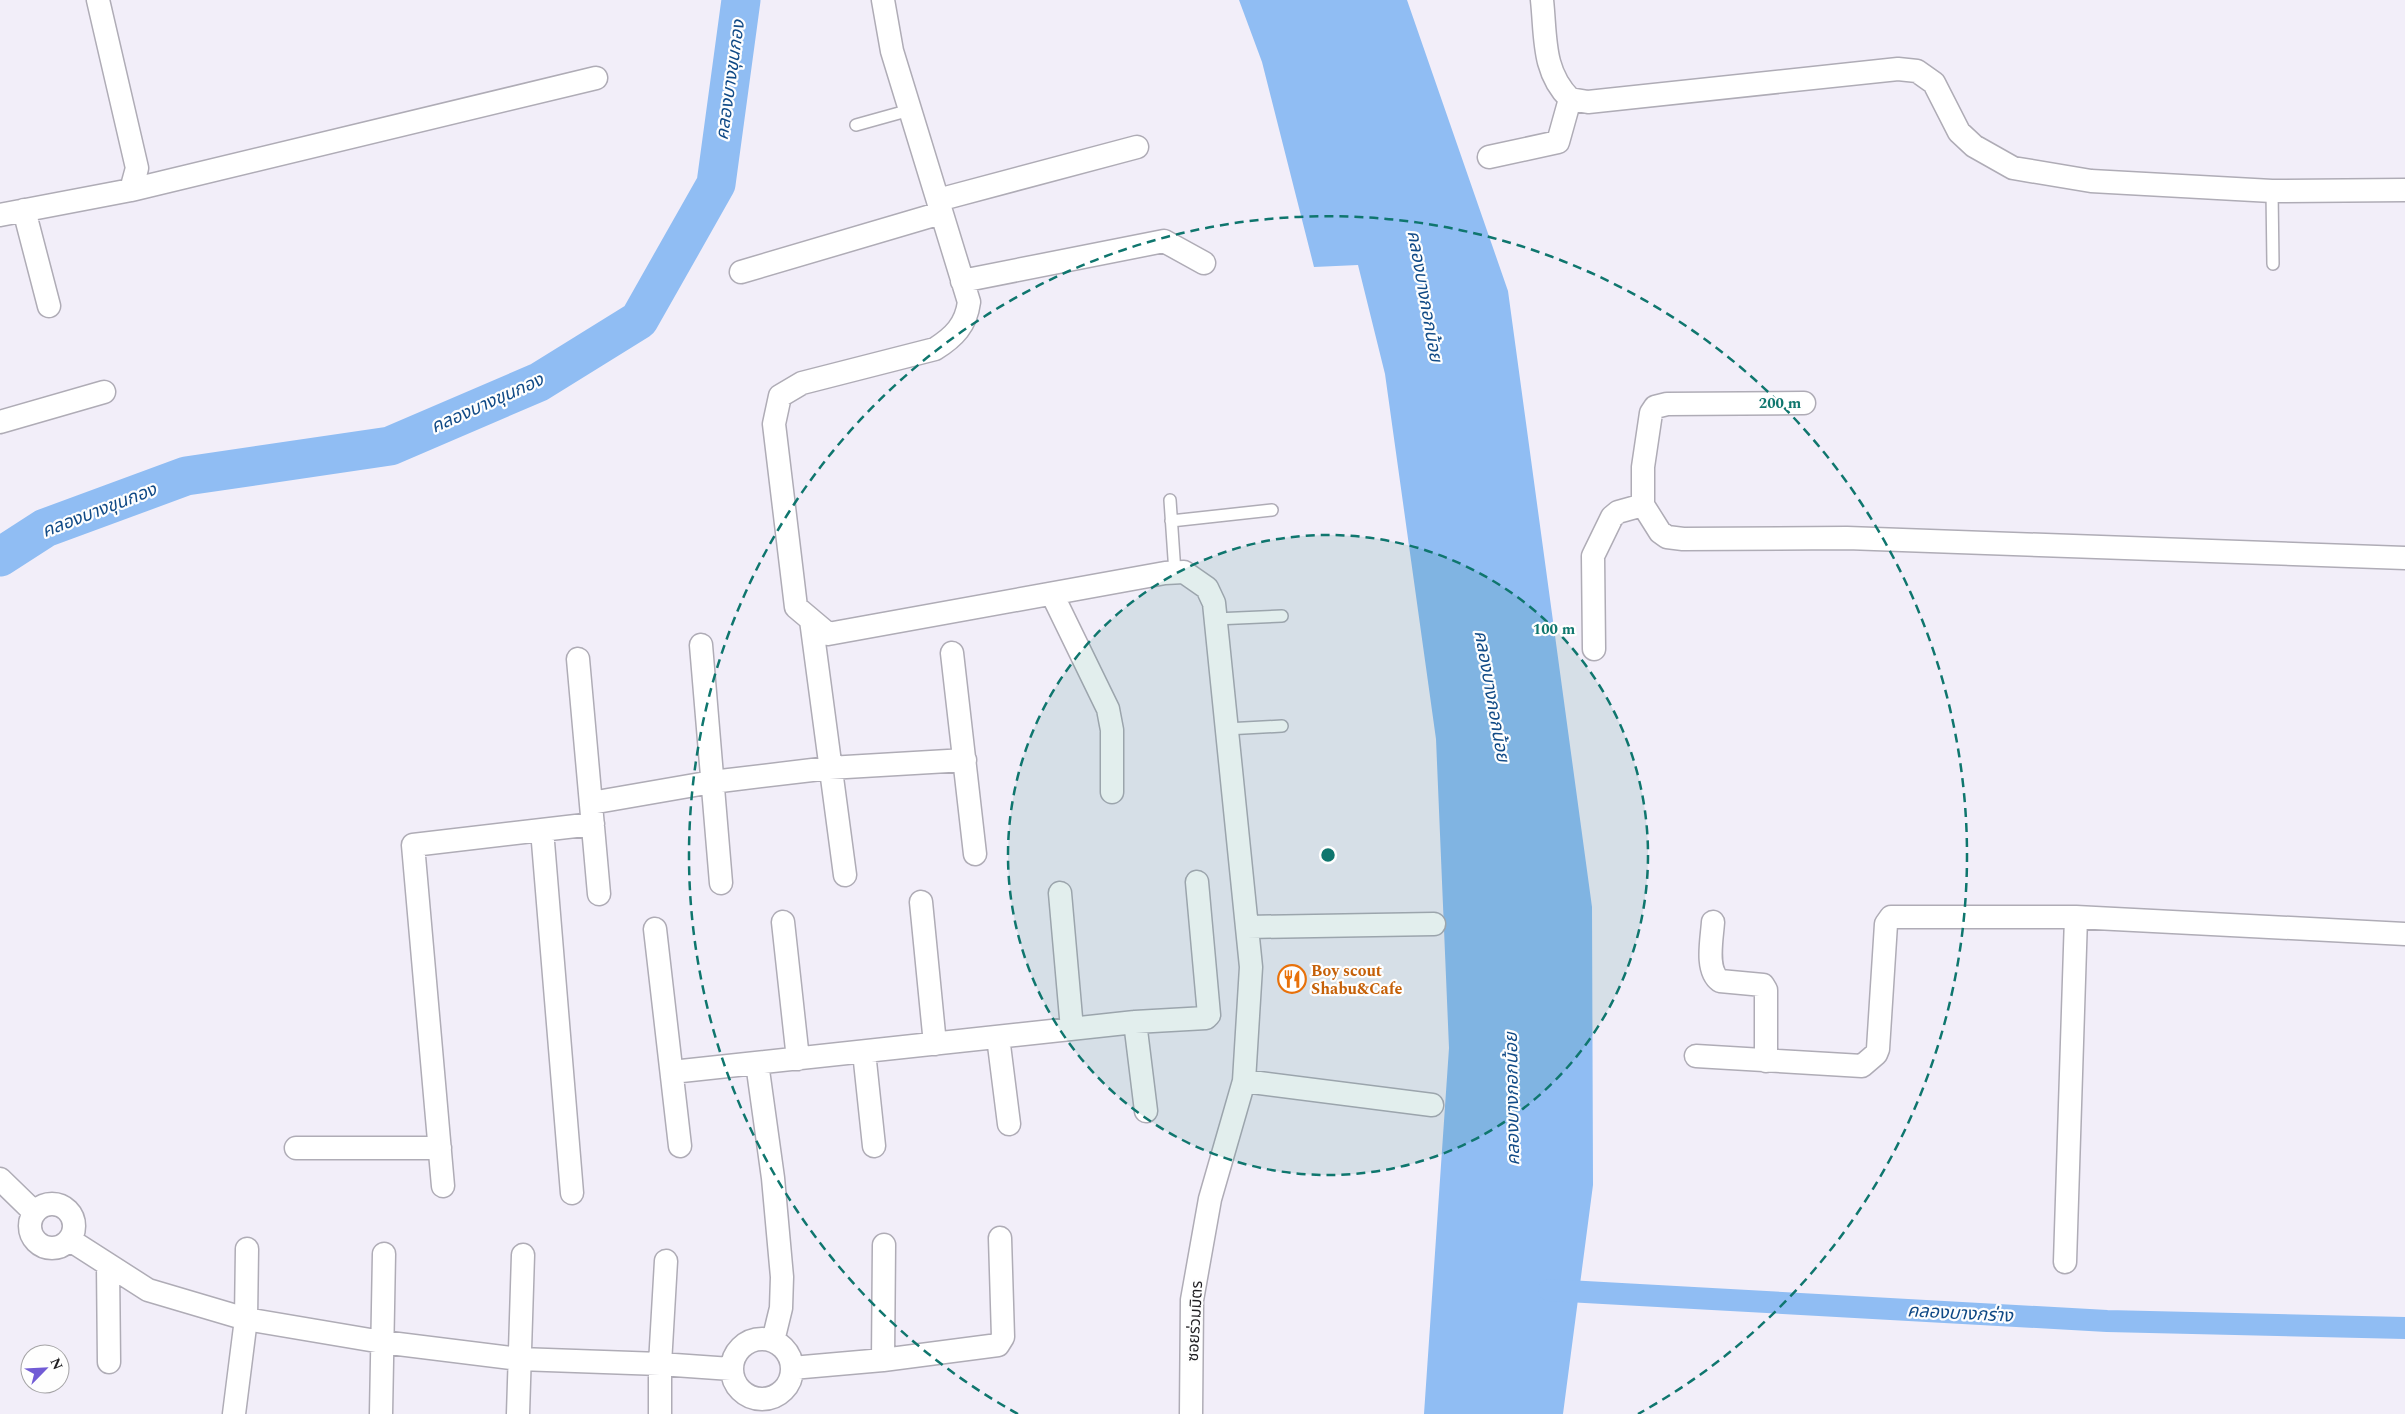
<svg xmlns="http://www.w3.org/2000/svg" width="2405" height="1414" font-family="Spectral,'Noto Sans Thai',serif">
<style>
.water{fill:#90bdf3}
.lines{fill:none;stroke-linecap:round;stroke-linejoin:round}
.canal{stroke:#90bdf3;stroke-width:22}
.river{stroke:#90bdf3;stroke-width:39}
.lane-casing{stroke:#afacb6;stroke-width:14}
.street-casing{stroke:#afacb6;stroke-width:25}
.lane{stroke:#fff;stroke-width:11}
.street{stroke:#fff;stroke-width:22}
.ring{fill:none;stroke:#0f766e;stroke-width:2.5;stroke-dasharray:9 6}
.labels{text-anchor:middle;stroke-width:4.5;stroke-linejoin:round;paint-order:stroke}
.food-label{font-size:16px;font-weight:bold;fill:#c56008;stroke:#fefefe;text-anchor:start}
.street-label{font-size:16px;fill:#1f1e21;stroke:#fefefe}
.water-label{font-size:18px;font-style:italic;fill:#104a86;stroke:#fefefe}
.centre{fill:#0f766e;stroke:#fefefe;stroke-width:2.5}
.ring-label{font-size:15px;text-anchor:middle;font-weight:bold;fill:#0f766e;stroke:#fefefe;stroke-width:4.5;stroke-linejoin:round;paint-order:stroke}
</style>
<rect width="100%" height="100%" fill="#f2eef9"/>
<path class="water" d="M 1239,0 L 1407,0 L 1508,291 L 1592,907 L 1593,1185 L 1563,1414 L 1424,1414 L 1449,1048 L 1436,739 L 1385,374 L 1358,265 L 1314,267 L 1262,62 Z"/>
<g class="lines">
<path class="canal" d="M 1549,1290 L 2107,1321 L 2405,1328"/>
<path class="river" d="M 0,557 L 45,528 L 186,476 L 390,446 L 539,382 L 639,320 L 716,184 L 741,0"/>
<defs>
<path id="lane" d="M 856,125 L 910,110
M 2272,191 L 2273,264
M 1170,500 L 1175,573
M 1171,521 L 1272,510
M 1215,619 L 1282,616
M 1226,729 L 1282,726"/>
<path id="street" d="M 883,0 L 892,51 L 969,302 C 966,325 954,337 935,349 L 802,383 L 780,396 L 774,424 L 796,607 L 828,634 L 1165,573 L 1184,572 L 1207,588 L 1214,603 L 1251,967 L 1244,1081 L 1210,1199 L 1192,1300 L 1191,1414
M 1542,0 C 1546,37 1542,71 1570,99 L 1588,102 L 1898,69 L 1917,71 L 1934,83 L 1959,132 L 1974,146 L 2013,168 L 2091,181 L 2272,191 L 2405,190
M 1489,157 L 1558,142 L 1570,99
M 131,190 L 596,78
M 938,200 L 1137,147
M 24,210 L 49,306
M 0,215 L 131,190 L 137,168 L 98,0
M 741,272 L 941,213
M 962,281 L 1164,241 L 1204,263
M 1804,403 L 1667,404 L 1655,407 L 1651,413 L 1643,467 L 1643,505 L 1660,532 L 1667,537 L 1683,539 L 1847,538 L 2405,558
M 0,422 L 104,392
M 1052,594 L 1108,709 L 1112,730 L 1112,792
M 811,620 L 845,875
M 701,645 L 721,883
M 1594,649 L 1593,556 L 1612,517 L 1618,512 L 1643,505
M 952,653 L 975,854
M 578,659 L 599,894
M 591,803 L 712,782 L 829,768 L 965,760
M 542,830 L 572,1193
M 1060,893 L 1072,1029
M 921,902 L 935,1044
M 783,922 L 798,1059
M 1713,922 C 1712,939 1705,970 1720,981 L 1763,985 L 1766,990 L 1766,1061
M 1247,927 L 1434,924
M 655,929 L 680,1146
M 1135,1022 L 1146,1111
M 998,1037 L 1009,1124
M 864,1052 L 874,1146
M 1696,1056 L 1862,1066 L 1876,1054 L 1878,1049 L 1886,924 L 1891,917 L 2076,917 L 2405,934
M 757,1063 L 773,1178 L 782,1277 L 781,1308 L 773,1341
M 672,1072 L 1135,1022 L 1206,1018 L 1209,1015 L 1197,882
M 1244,1081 L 1432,1105
M 296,1148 L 440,1148
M 0,1179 L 34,1212
M 443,1186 L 413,845 L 593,824
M30 1226a22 22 0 1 1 44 0a22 22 0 1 1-44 0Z
M 70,1240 L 148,1290 L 246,1319 L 382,1342 L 519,1359 L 660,1364 L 731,1369
M 2065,1262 L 2076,917
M 108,1265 L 109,1362
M732 1369a30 30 0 1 1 60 0a30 30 0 1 1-60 0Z
M 883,1360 L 884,1245
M 792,1368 L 883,1360 L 998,1345 L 1003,1337 L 1000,1238
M 234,1414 L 246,1319 L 247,1249
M 381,1414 L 384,1254
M 518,1414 L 523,1255
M 660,1414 L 660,1364 L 666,1261"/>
</defs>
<use href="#lane" class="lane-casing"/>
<use href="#street" class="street-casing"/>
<use href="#lane" class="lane"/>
<use href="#street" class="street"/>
</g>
<circle cx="1328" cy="855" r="320" fill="#0f766e" fill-opacity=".12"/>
<g class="ring">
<circle cx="1328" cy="855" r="320"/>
<path d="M1018 1414A639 639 0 1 1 1638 1414"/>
</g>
<defs>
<symbol id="restaurant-ring" viewBox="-11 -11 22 22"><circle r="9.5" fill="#fefefe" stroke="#e8710a" stroke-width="1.5"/><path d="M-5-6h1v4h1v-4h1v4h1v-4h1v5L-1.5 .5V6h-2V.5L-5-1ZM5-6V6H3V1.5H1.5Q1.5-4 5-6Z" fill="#e8710a"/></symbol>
</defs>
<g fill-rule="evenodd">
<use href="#restaurant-ring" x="1276" y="963" width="32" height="32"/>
</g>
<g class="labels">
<g class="food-label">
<text x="1311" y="976">Boy scout<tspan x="1311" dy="18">Shabu&amp;Cafe</tspan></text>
</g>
<g class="street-label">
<text transform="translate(1194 1321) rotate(-87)" y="6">ซอยร่วมมิตร</text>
</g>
<g class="water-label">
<text transform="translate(730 80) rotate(-82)" y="6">คลองบางขุนกอง</text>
<text transform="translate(1425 296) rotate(80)" y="6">คลองบางกอกน้อย</text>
<text transform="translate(487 403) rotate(-24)" y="6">คลองบางขุนกอง</text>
<text transform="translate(99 510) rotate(-21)" y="6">คลองบางขุนกอง</text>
<text transform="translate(1492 696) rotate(80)" y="6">คลองบางกอกน้อย</text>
<text transform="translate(1512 1099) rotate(-91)" y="6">คลองบางกอกน้อย</text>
<text transform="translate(1960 1313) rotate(3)" y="6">คลองบางกร่าง</text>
</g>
</g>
<circle cx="1328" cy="855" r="8" class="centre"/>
<g class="ring-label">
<text x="1780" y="408">200 m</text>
<text x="1554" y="634">100 m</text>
</g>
<g transform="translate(45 1369) rotate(66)"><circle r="24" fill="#fefefe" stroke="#a5a4a6"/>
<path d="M0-4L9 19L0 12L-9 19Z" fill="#715bd5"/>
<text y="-8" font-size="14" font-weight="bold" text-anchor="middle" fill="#1f1e21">N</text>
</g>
</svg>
